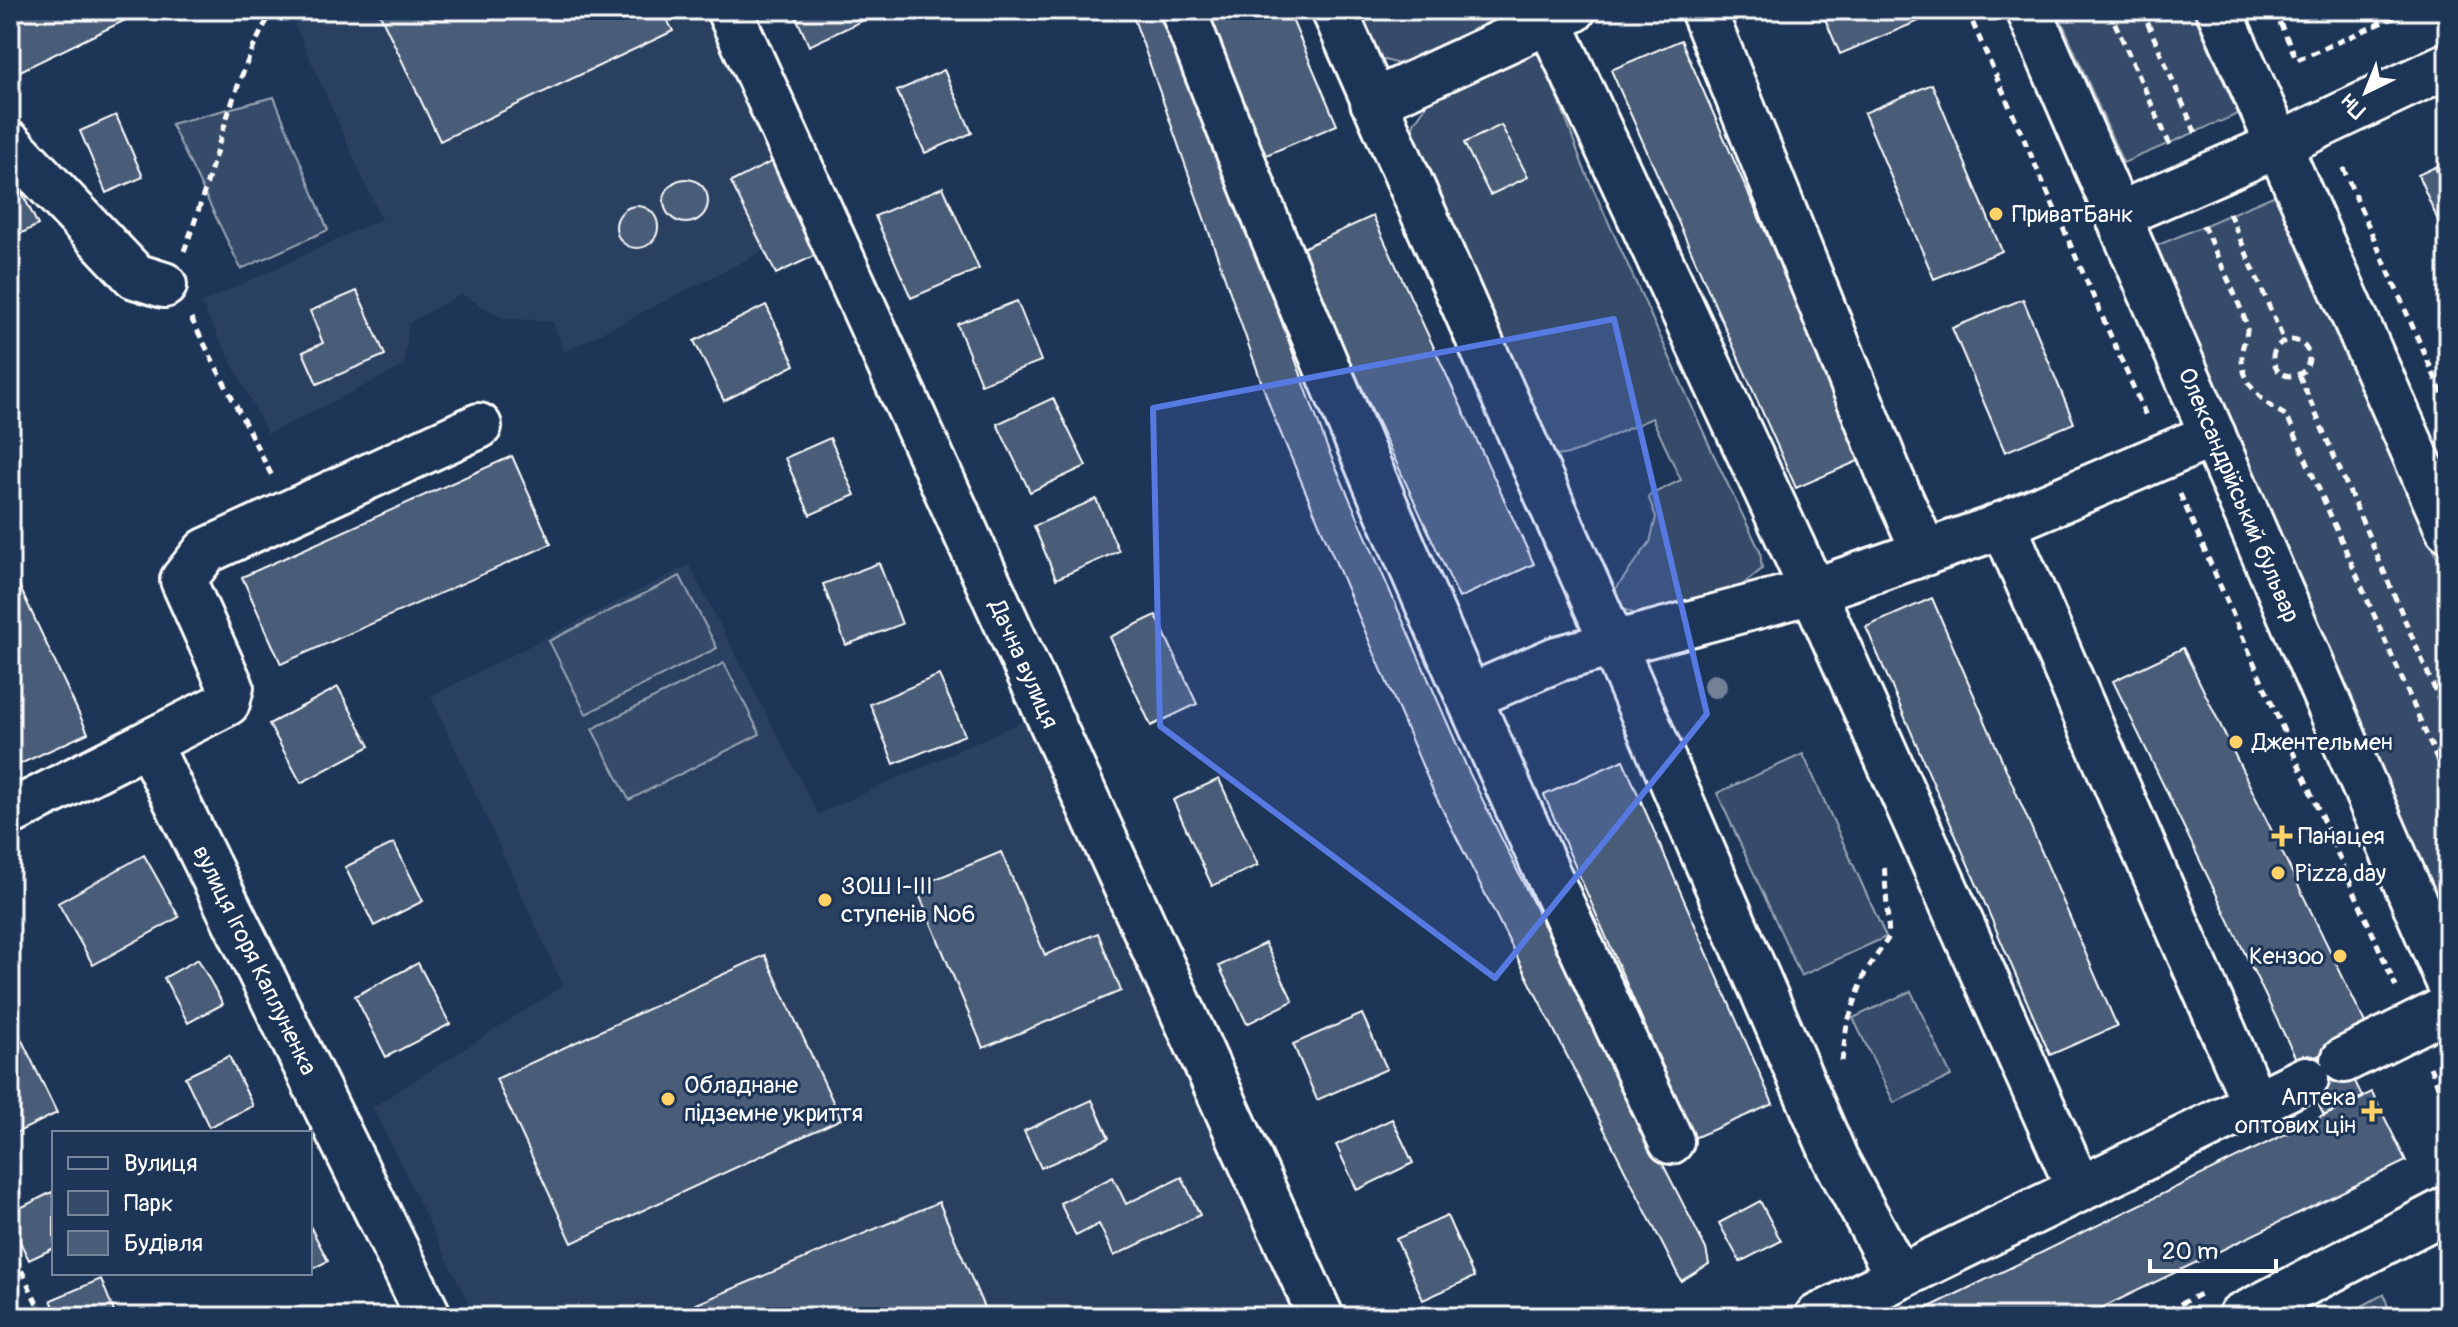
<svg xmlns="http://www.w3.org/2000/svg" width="2458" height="1327" font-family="Pangolin,sans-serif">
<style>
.built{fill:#2a4161}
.green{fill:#364b69;stroke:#9aa5b4;stroke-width:2}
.building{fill:#4a5d79;stroke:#fff;stroke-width:2}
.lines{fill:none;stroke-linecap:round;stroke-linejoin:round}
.minor-casing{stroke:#fff;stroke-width:50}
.major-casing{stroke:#fff;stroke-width:50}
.path{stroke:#fff;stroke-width:5;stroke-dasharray:8 6;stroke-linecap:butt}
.minor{stroke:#1d3557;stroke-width:44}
.major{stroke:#1d3557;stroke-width:44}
.tree{fill:#738196}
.marked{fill:#567ae2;fill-opacity:0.2;stroke:#567ae2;stroke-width:6;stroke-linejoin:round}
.poi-dot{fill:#ffd166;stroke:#1d3557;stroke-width:3}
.labels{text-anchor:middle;stroke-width:6;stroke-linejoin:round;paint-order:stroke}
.poi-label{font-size:24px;fill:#fff;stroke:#1d3557;text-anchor:start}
.street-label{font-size:24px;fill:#fff;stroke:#1d3557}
</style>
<rect width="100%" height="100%" fill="#1d3557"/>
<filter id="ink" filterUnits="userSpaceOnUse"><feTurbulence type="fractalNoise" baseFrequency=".0125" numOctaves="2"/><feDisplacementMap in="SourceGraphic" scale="16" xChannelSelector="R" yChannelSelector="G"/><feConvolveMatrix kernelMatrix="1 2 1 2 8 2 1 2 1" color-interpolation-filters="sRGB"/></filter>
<g filter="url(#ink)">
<path class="built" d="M 288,10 L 707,10 L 820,253 L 776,274 L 764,251 L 564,352 L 553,322 L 503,318 L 461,294 L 409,323 L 404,366 L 268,434 L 201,303 L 381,219 Z
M 689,565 L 818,814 L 1046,711 L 1303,1317 L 475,1317 L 373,1107 L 563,986 L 431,696 Z"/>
<path class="green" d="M 1347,10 L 1495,10 L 1496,19 L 1484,37 L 1402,65 L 1374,57 Z
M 2057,10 L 2192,10 L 2238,114 L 2123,163 Z
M 1525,48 L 1539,55 L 1560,103 L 1583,166 L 1718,464 L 1760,551 L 1762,569 L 1741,586 L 1639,616 L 1622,608 L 1612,594 L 1650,542 L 1656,517 L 1648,496 L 1681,480 L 1652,418 L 1574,453 L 1551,457 L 1408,151 L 1414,123 L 1432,97 Z
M 274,97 L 328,230 L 241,269 L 171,124 Z
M 2280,193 L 2448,583 L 2448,923 L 2156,246 Z
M 680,576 L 717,648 L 586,714 L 549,641 Z
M 724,663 L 760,734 L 629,800 L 592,729 Z
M 1803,754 L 1886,937 L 1801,976 L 1717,793 Z
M 1911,991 L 1951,1076 L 1894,1103 L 1853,1018 Z
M 2384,1294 L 2391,1317 L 2342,1317 Z"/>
<path class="building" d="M 10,10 L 146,10 L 10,76 Z
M 378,10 L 662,10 L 673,31 L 440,141 Z
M 793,10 L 864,10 L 868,18 L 809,46 Z
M 1131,10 L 1169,10 L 1327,447 L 1468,770 L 1611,1062 L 1706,1249 L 1709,1264 L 1681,1281 L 1433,791 L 1273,415 Z
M 1202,10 L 1288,10 L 1337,125 L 1264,156 Z
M 1821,10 L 1915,10 L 1919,21 L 1840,54 Z
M 1681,40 L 1865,458 L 1796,488 L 1611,70 Z
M 944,70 L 972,133 L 925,153 L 897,91 Z
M 1932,84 L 2002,251 L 1934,279 L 1864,113 Z
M 116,115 L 143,177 L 106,193 L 80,131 Z
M 1501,125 L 1528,177 L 1490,195 L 1464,143 Z
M 775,160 L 820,253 L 776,274 L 731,182 Z
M 2448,162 L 2448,197 L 2435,167 Z
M 2435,167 L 2448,197 L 2448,243 L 2418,175 Z
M664 201a22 22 0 1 1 44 0a22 22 0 1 1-44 0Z
M 943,187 L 979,269 L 911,298 L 875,216 Z
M 22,193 L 38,225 L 10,239 L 10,199 Z
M616 227a21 21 0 1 1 42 0a21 21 0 1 1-42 0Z
M 1373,216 L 1534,564 L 1459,598 L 1298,250 Z
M 357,291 L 385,355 L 317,384 L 303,352 L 323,343 L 310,311 Z
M 2023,299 L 2074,423 L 2005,452 L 1952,328 Z
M 1017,301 L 1041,361 L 981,384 L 957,324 Z
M 766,305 L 795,365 L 724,401 L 694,341 Z
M 1053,398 L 1086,466 L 1030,492 L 997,424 Z
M 830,438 L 855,495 L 810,515 L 785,458 Z
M 512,456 L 551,544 L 281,664 L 242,577 Z
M 1096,499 L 1119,551 L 1056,579 L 1034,526 Z
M 879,563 L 902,624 L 846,645 L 823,584 Z
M 10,566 L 88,733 L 18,765 L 10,749 Z
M 1932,598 L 2117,1026 L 2050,1055 L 1866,627 Z
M 1156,615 L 1197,704 L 1151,726 L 1110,637 Z
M 2183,648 L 2369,1031 L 2299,1065 L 2113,681 Z
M 939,675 L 965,735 L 894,764 L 870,704 Z
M 338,687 L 370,746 L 301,783 L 269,724 Z
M 1623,760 L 1773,1104 L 1694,1138 L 1544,795 Z
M 1219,779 L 1258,865 L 1212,886 L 1173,800 Z
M 394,843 L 423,901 L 374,926 L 345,867 Z
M 1001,852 L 1045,955 L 1098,933 L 1121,991 L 983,1048 L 916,887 Z
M 144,855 L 179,917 L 93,965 L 58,903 Z
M 1265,943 L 1293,1001 L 1247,1024 L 1219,966 Z
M 765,955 L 841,1119 L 572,1243 L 496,1079 Z
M 198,959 L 223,1004 L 188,1023 L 164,978 Z
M 418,963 L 450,1024 L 386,1057 L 355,996 Z
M 1362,1014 L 1387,1069 L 1317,1100 L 1293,1044 Z
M 17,1030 L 57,1113 L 10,1136 L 10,1034 Z
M 2338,1046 L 2363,1098 L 2324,1116 L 2299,1065 Z
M 229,1056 L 253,1106 L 209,1127 L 185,1077 Z
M 2372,1092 L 2406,1161 L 2083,1317 L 1909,1317 Z
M 1092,1100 L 1109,1138 L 1041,1168 L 1024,1131 Z
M 1392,1119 L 1413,1163 L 1357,1190 L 1336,1145 Z
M 1113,1177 L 1126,1204 L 1182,1177 L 1200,1215 L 1114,1256 L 1099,1224 L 1076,1236 L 1060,1203 Z
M 52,1192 L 54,1197 L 54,1248 L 29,1260 L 10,1222 L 10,1213 Z
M 1760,1201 L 1781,1241 L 1740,1262 L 1719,1223 Z
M 939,1202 L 988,1317 L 922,1317 L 920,1313 L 911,1317 L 691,1317 L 687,1308 Z
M 1447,1216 L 1474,1277 L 1423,1300 L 1396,1239 Z
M 310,1226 L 328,1261 L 310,1270 Z
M 101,1279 L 116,1317 L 58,1317 L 51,1300 Z"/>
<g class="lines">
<defs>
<path id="minor" d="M 729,10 L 1321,1317
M 1183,10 C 1331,393 1497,770 1671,1141
M 1334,10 L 1614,646 L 1835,1158 L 1898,1276
M 1544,10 L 1813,591 L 2079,1189
M 1703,10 L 1891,478 L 1925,553
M 1373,102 L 1573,10
M 10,144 L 135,276 L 164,285
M 2118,215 L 2279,145 L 2448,65
M 2003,524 L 2255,1104
M 1469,697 L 1557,659 L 1813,591 L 1990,530 L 2213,435
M 148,743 L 227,703 L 231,687 L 183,580 L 206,551 L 479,426
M 10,813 L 148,743 L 429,1317
M 2344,1060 L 2448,1008
M 1817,1317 L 2306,1079
M 2240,1317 L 2448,1209"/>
<path id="major" d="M 2029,10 L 2448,980
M 2219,10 L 2448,529"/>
</defs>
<use href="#minor" class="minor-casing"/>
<use href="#major" class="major-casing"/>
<path class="path" d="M 1967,10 L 2146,416
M 2109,10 L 2170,145
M 2142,10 L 2196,134
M 2274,10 L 2297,60 L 2411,10
M 2351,10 L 2381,23
M 2343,168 L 2448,407
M 2229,213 L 2284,341
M 2203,225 C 2217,257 2234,289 2246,323 C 2250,333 2242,342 2242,353 C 2240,383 2263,403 2287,416 L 2448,784
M 184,251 C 215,171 229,84 273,10
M 191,318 L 272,476
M2273 358a18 18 0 1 1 36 0a18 18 0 1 1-36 0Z
M 2299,375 L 2448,720
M 2180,494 L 2396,987
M 1842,1061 L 1847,1024 L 1865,973 L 1889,937 L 1884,862
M 2430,1067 L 2448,1110
M 2437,1085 L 2448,1080
M 10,1245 L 43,1317
M 2155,1317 L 2204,1292"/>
<use href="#minor" class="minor"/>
<use href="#major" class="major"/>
</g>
<circle class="tree" cx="1715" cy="686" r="12"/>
</g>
<path class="marked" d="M 1614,319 L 1707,714 L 1495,978 L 1160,726 L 1153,408 Z"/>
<g class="poi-dot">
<circle cx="1996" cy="214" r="8"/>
<circle cx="2236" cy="742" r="8"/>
<path d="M2278 824h8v8h8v8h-8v8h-8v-8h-8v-8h8z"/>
<circle cx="2278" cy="873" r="8"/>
<circle cx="825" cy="900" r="8"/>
<circle cx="2340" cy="956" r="8"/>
<circle cx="668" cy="1099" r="8"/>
<path d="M2368 1099h8v8h8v8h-8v8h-8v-8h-8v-8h8z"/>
</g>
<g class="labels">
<g class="poi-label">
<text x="2012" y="222">ПриватБанк</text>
<text x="2252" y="750">Джентельмен</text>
<text x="2298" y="844">Панацея</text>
<text x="2294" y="881">Pizza day</text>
<text x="841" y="894">ЗОШ І-ІІІ<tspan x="841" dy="28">ступенів №6</tspan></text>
<text x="2324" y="964" text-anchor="end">Кензоо</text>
<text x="684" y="1093">Обладнане<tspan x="684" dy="28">підземне укриття</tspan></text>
<text x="2356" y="1105" text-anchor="end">Аптека<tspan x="2356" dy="28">оптових цін</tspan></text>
</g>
<g class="street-label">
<text transform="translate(2239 495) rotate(67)" y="8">Олександрійський бульвар</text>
<text transform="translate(1024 664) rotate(66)" y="8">Дачна вулиця</text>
<text transform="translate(255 960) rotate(64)" y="8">вулиця Ігоря Каплуненка</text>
</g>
</g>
<rect width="2458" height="1327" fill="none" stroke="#1d3557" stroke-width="40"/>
<rect x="20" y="20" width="2418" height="1287" fill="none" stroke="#fff" stroke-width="3" filter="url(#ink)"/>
<rect x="52" y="1131" width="260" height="144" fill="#1d3557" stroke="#77869a" stroke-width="2"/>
<rect x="68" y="1157" width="40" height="12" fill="#1d3557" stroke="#77869a" stroke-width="2"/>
<text x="124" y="1171" font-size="24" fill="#ffffff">Вулиця</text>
<rect x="68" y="1191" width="40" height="24" fill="#364b69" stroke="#77869a" stroke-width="2"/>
<text x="124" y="1211" font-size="24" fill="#ffffff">Парк</text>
<rect x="68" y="1231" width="40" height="24" fill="#4a5d79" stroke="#77869a" stroke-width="2"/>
<text x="124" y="1251" font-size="24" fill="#ffffff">Будівля</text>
<g transform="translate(2366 92) rotate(223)" stroke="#1d3557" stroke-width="6" paint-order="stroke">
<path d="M0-6L14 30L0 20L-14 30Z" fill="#ffffff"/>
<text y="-12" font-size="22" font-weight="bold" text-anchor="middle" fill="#ffffff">Пн</text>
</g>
<path d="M2150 1259v12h126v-12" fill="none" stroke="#ffffff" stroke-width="4"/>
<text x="2162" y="1259" font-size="24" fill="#ffffff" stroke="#1d3557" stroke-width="6" paint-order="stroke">20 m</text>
</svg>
